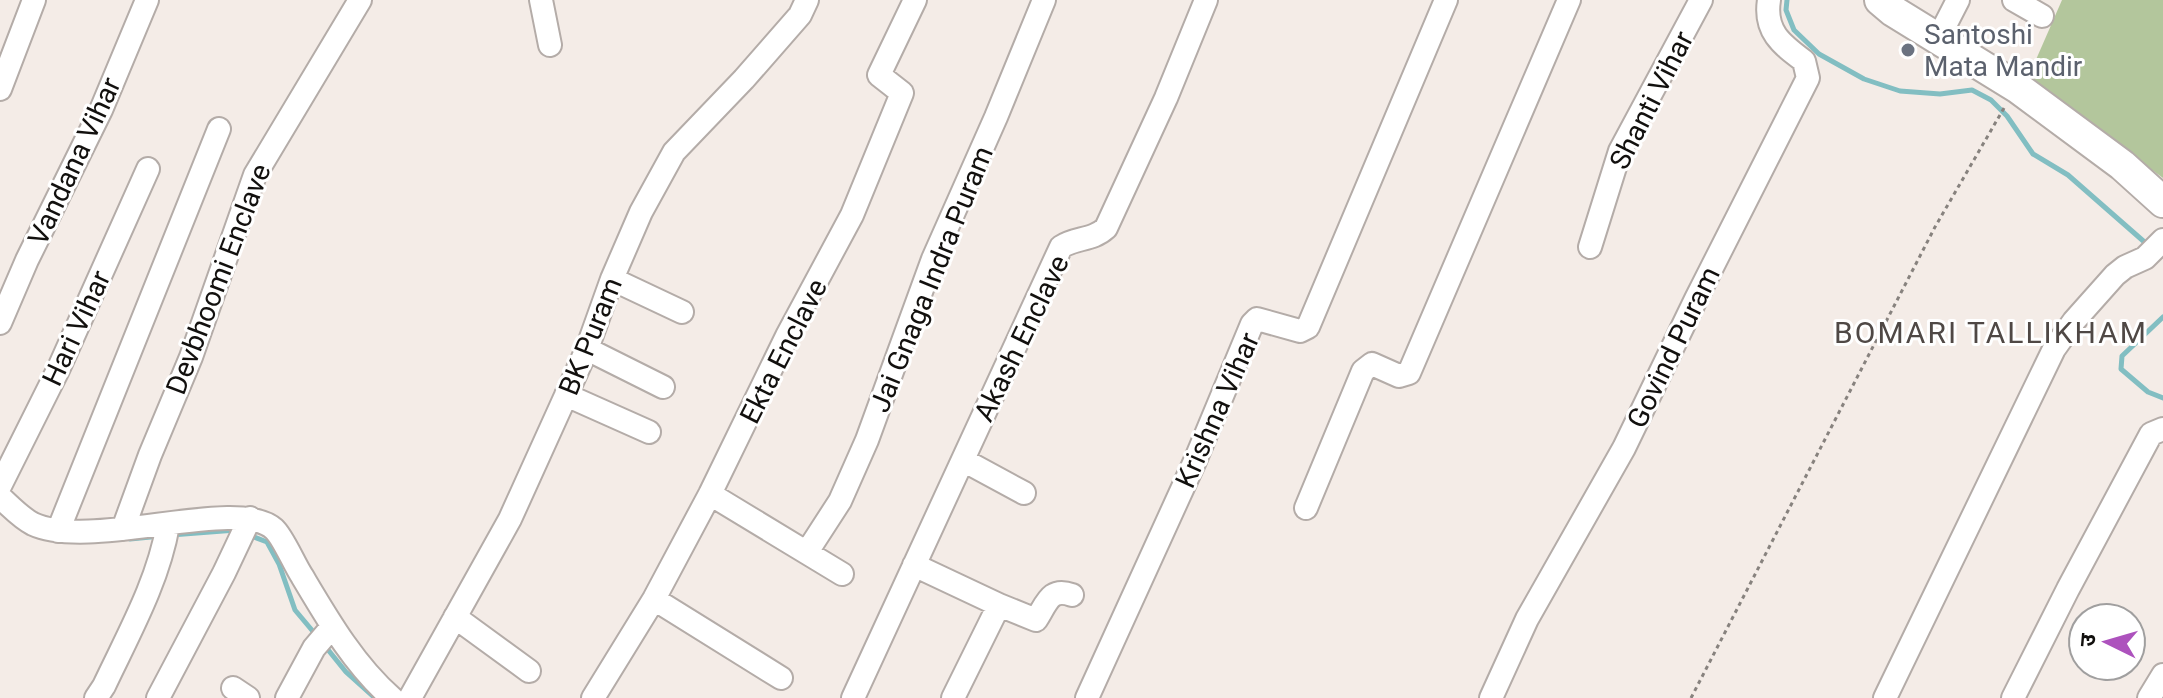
<svg xmlns="http://www.w3.org/2000/svg" width="2163" height="698" font-family="Roboto,'Noto Sans Devanagari',sans-serif">
<style>
.forest{fill:#b3c69c}
.lines{fill:none;stroke-linecap:round;stroke-linejoin:round}
.stream{stroke:#82bec2;stroke-width:5}
.street-casing{stroke:#b4aca8;stroke-width:26}
.secondary-casing{stroke:#b4aca8;stroke-width:34}
.path{stroke:#87827e;stroke-width:3;stroke-dasharray:4 4;stroke-linecap:butt}
.street{stroke:#fff;stroke-width:22}
.secondary{stroke:#fff;stroke-width:30}
.worship-dot{fill:#6b7280;stroke:#fff;stroke-width:3}
.labels{text-anchor:middle;stroke-width:6;stroke-linejoin:round;paint-order:stroke}
.worship-label{font-size:28px;fill:#5b616d;stroke:#fff;text-anchor:start}
.street-label{font-size:28px;fill:#12100e;stroke:#fff}
.neighbourhood-label{font-size:30px;letter-spacing:2px;fill:#4f4845;stroke:#fff}
</style>
<rect width="100%" height="100%" fill="#f4ece7"/>
<path class="forest" d="M 2062,0 L 2163,0 L 2163,178 L 2028,78 Z"/>
<g class="lines">
<path class="stream" d="M 1787,0 L 1786,10 L 1794,30 L 1819,54 L 1864,79 L 1900,91 L 1940,94 L 1972,90 L 1991,100 L 2007,116 L 2033,154 L 2068,175 L 2149,246
M 2163,317 L 2122,356 L 2121,369 L 2148,392 L 2163,398
M 171,535 L 236,530
M 249,535 L 267,542 L 279,564 L 295,610 L 316,635
M 130,539 L 161,536
M 325,646 L 346,672 L 375,698"/>
<defs>
<path id="street" d="M 541,0 L 550,45
M 2014,0 L 2042,16
M 1938,39 L 1958,0
M 0,89 L 34,0
M 1590,247 L 1620,151 L 1701,0
M 612,279 L 682,312
M 0,323 L 27,260 L 101,110 L 147,0
M 587,349 L 663,387
M 566,395 L 649,432
M 963,460 L 1024,493
M 0,486 L 58,370 L 148,169
M 710,494 L 842,574
M 0,497 C 10,506 21,518 33,524 C 91,551 237,496 274,529 C 283,537 294,564 302,576 C 327,618 354,665 392,698
M 1306,508 L 1363,371 L 1372,364 L 1399,376 L 1409,373 L 1569,0
M 123,529 L 150,455 L 191,357 L 255,175 L 360,0
M 58,531 L 219,129
M 807,552 L 840,501 L 867,440 L 933,259 L 996,117 L 1044,0
M 914,565 L 999,605 L 953,698
M 654,599 L 781,678
M 999,605 L 1036,620 C 1047,603 1050,587 1072,595
M 455,617 L 529,671
M 233,688 L 248,698
M 96,698 L 104,686 C 129,633 158,582 168,525
M 158,698 L 224,573 L 250,518
M 287,698 L 314,648 L 332,627
M 410,698 L 510,519 L 587,349 L 612,279 L 641,212 L 674,152 L 744,79 L 800,15 L 807,0
M 593,698 L 654,599 L 710,494 L 787,336 L 852,215 L 902,93 L 879,75 L 915,0
M 853,698 L 1061,247 C 1076,237 1092,241 1106,228 L 1166,98 L 1206,0
M 1087,698 L 1195,461 L 1252,324 L 1257,319 L 1300,331 L 1308,327 L 1446,0
M 1491,698 L 1527,619 L 1624,448 L 1696,299 L 1808,78 L 1804,61 C 1781,44 1764,31 1769,0
M 1885,698 L 2054,349 L 2074,321 L 2115,275 L 2125,267 L 2145,258 L 2163,240
M 2013,698 L 2068,589 L 2151,434 L 2163,429
M 2149,698 L 2163,675"/>
<path id="secondary" d="M 1880,0 L 1893,11 L 2018,88 L 2122,165 L 2163,202"/>
</defs>
<use href="#street" class="street-casing"/>
<use href="#secondary" class="secondary-casing"/>
<path class="path" d="M 1691,698 L 1935,227 L 2004,108"/>
<use href="#street" class="street"/>
<use href="#secondary" class="secondary"/>
</g>
<circle class="worship-dot" cx="1908" cy="50" r="8"/>
<g class="labels">
<g class="worship-label">
<text x="1924" y="44">Santoshi<tspan x="1924" dy="32">Mata Mandir</tspan></text>
</g>
<g class="street-label">
<text transform="translate(1651 100) rotate(-63)" y="10">Shanti Vihar</text>
<text transform="translate(74 161) rotate(-65)" y="10">Vandana Vihar</text>
<text transform="translate(218 279) rotate(-69)" y="10">Devbhoomi Enclave</text>
<text transform="translate(931 279) rotate(-68)" y="10">Jai Gnaga Indra Puram</text>
<text transform="translate(76 328) rotate(-65)" y="10">Hari Vihar</text>
<text transform="translate(590 336) rotate(-68)" y="10">BK Puram</text>
<text transform="translate(1021 338) rotate(-64)" y="10">Akash Enclave</text>
<text transform="translate(1673 347) rotate(-64)" y="10">Govind Puram</text>
<text transform="translate(783 351) rotate(-63)" y="10">Ekta Enclave</text>
<text transform="translate(1217 410) rotate(-66)" y="10">Krishna Vihar</text>
</g>
<g class="neighbourhood-label">
<text x="1991" y="343">BOMARI TALLIKHAM</text>
</g>
</g>
<g transform="translate(2107 642) rotate(275)"><circle r="38" fill="#ffffff" stroke="#a09f9f" stroke-width="2"/>
<path d="M0-6L14 30L0 20L-14 30Z" fill="#ad52bd"/>
<text y="-12" font-size="22" font-weight="bold" text-anchor="middle" fill="#12100e">उ</text>
</g>
</svg>
